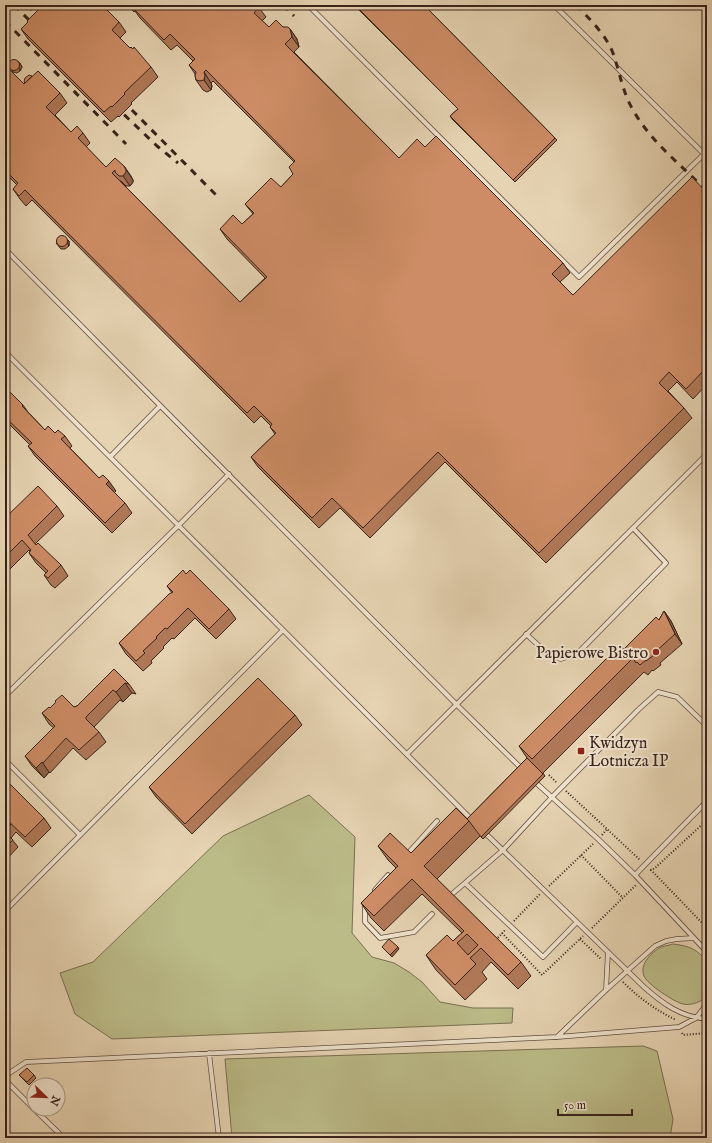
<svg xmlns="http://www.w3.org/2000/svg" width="712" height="1143" font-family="'IM FELL English',serif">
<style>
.green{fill:#bb8;stroke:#7a6f52}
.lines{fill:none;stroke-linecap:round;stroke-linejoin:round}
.service-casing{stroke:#644f41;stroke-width:5.5}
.path{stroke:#38231b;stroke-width:2;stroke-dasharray:1 2;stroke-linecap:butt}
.service{stroke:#efe2cd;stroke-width:4}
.rail{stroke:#38231b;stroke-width:3;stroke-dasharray:7 7;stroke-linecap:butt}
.wall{fill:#b07857;stroke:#38231b}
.shaded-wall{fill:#906247;stroke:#38231b}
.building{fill:#cd8c65;stroke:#38231b;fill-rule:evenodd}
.poi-dot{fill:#8f2418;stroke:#efe2cd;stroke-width:1.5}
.labels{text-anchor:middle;stroke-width:4;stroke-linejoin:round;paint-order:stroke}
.poi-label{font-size:16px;fill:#38231b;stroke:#efe2cd;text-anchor:end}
</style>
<rect width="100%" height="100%" fill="#e6d3b2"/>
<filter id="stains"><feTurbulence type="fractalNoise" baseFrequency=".005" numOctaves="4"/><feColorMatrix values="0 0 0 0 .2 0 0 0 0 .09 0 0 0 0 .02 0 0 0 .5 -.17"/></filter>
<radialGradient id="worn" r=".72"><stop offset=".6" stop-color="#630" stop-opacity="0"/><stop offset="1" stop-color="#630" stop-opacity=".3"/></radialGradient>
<path class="green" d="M 309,795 L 355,837 L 352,933 L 372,957 L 394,963 L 409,972 L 422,982 L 440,1002 L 473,1008 L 513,1008 L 512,1023 L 112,1039 L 75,1014 L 60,973 L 93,962 L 223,836 Z
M 673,944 C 690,946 696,949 707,961 C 707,967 708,991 707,994 C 704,1002 690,1006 683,1004 C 674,1002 647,984 644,976 C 639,964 652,952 661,947 C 665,946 669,945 673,944 Z
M 643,1046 L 657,1051 L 673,1119 L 670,1138 L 232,1138 L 225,1059 Z"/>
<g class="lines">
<defs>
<path id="service" d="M 308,5 L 579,277 L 704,154
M 554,5 L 707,157
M 5,249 L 457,705 L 522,769
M 5,352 L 283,630 L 472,820
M 110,457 L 160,406
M 526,634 L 549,655 L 561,659 L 578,653 L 666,563 L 633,528
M 5,696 L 179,525 L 229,474
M 407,754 L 707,454
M 5,760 L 80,835
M 534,781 L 598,839 L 635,875 L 707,952
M 484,832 L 644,987 C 663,1004 681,1017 707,1019
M 410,851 L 437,821
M 635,875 L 707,801
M 375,890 L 388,875
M 452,894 L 465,883
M 365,905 L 365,922 L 380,938 L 414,932 L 432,914
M 5,911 L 283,630
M 577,922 L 543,957 L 465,883 L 503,850 L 552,797 L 639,709 L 658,692 L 677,697 L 707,726
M 606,990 L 608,952
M 557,1037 L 606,990 L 655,946 L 666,941 L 677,939 L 694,938
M 209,1053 L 219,1138
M 5,1076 L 26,1062 L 557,1037 L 679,1027 L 696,1018 L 707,1004
M 5,1080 L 34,1109
M 34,1109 L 64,1138"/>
</defs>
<use href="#service" class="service-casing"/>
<path class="path" d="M 549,775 L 557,783
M 566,791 L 607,829
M 707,820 L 655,868 L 651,870 L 707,928
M 602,835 L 607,829 L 640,860
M 581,855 L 623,898
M 549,886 L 594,843
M 514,921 L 540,894
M 592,928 L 636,885
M 502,933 L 542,975 L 583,936
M 580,939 L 601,959
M 496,940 L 505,930
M 623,982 C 640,999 656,1010 676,1020
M 682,1033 L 683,1035 L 707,1033"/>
<use href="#service" class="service"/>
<path class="rail" d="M 14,5 L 37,28
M 27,5 L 43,21
M 283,5 L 294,16
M 576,5 C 589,18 608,37 614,56 C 620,74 623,93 633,110 C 651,142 681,165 707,191
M 5,21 L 126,144
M 122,100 L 220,199
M 114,105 L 157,146 L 178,163
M 5,1135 L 8,1138"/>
</g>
<path class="wall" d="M 38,5 L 102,5 L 119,22 L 126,32 L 120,38 L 130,48 L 151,67 L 158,77 L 131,103 L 132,104 L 119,117 L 118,116 L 111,122 L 28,39 L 21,29 L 42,9 Z
M 127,5 L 257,5 L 266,17 L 262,21 L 269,27 L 283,27 L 290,29 L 297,39 L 299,47 L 294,52 L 399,158 L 425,147 L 563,263 L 570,273 L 560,282 L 573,295 L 707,193 L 707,384 L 693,399 L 677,382 L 668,391 L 684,408 L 692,418 L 546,563 L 445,462 L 370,538 L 340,508 L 319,528 L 258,467 L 251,457 L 275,434 L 270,427 L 271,426 L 261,416 L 254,423 L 32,200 L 26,206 L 20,199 L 13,189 L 17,185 L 5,173 L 5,65 L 24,84 L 60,93 L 67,103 L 55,115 L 71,132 L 83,133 L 90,143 L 86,147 L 106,167 L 124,166 L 131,176 L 133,180 L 133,182 L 130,186 L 126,186 L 121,181 L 120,181 L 240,302 L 265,278 L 227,239 L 220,229 L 242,224 L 253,214 L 245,204 L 281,187 L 293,174 L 294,162 L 213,81 L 211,83 L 212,86 L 211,90 L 207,92 L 203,90 L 196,80 L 195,74 L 189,65 L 193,61 L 177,45 L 171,50 L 140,18 L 135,11 L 134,12 Z
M 354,5 L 424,5 L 555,138 L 557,140 L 515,182 L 452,119 L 450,116 L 458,109 Z
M 5,55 L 9,60 L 5,64 Z
M 20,63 L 22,67 L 20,71 L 17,73 L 13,72 L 9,66 Z
M 67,239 L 69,241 L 69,246 L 65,249 L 61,249 L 56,243 Z
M 5,387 L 23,405 L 28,412 L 45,430 L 65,436 L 72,446 L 70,448 L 99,478 L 116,491 L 114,493 L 125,503 L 132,513 L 112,533 L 35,456 L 28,446 L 30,445 L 5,420 Z
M 57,506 L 64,516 L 35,544 L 61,565 L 68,576 L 55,588 L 51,585 L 44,575 L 46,573 L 36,563 L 29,553 L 30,551 L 29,550 L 5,574 L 5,518 Z
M 186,574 L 229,609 L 236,619 L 216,639 L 195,618 L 174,639 L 172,638 L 163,647 L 164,648 L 151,661 L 152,663 L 143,671 L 126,654 L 119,643 L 172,593 L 167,586 Z
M 664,611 L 671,621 L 682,644 L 660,663 L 661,665 L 653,671 L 652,670 L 648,675 L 644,672 L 543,773 L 545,776 L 483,839 L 480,836 L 437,879 L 521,962 L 531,976 L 518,989 L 491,962 L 482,972 L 487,979 L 465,1000 L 436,970 L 426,955 L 453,941 L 462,933 L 422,894 L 384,931 L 371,918 L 361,903 L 396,868 L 388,860 L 378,846 L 411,853 L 467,819 L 527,758 L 519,746 L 624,649 L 659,620 Z
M 114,669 L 129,684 L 136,694 L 132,693 L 123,702 L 120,700 L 94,727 L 99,732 L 106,742 L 86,760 L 73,748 L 50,773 L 49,772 L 44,778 L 32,766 L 25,756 L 54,728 L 49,724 L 42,713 L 50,708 L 74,707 L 77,706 Z
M 295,715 L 302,725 L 192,834 L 156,797 L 149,787 Z
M 5,779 L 44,818 L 51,828 L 32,847 L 16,832 L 11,838 L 18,847 L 5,861 Z
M 19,1075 L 34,1075 L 36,1078 L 29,1085 Z"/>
<path class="shaded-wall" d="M 290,29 L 297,39 L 299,47 L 292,37 Z
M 18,61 L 22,67 L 20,71 L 19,69 Z
M 204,72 L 211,83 L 212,86 L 211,90 L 204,80 Z
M 124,166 L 133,180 L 133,182 L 130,186 L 123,176 Z
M 67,239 L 69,241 L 69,246 L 67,243 Z
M 109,481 L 116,491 L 113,494 L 106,484 Z
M 664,611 L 671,621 L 682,644 L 675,634 Z
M 125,683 L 132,693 L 123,702 L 116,692 Z
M 42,762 L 49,772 L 44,778 L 36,768 Z
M 398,947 L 399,949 L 392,957 L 390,955 Z"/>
<path class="building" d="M 46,5 L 102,5 L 119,22 L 112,30 L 130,48 L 131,47 L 133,49 L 134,47 L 151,67 L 124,93 L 125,94 L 112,107 L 111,106 L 104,112 L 21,29 L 28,22 L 27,21 L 40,8 L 41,9 Z
M 136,5 L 257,5 L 259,7 L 254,13 L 269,27 L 276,20 L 283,27 L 288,27 L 290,29 L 292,37 L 285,44 L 399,158 L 417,139 L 425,147 L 436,136 L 563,263 L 552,274 L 573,295 L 692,177 L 707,193 L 707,367 L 686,389 L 669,372 L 659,383 L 684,408 L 539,553 L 438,452 L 363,528 L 332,498 L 312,518 L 251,457 L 276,433 L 270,427 L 272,424 L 254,406 L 247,413 L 25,190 L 19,196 L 13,189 L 18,183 L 5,170 L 5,65 L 24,84 L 38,71 L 60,93 L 46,107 L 71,132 L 77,126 L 83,133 L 78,138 L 106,167 L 115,158 L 124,166 L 126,170 L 126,172 L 123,176 L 119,176 L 115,172 L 115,170 L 112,173 L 240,302 L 267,277 L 220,229 L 233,215 L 242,224 L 254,213 L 245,204 L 271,178 L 281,187 L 293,174 L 289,167 L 295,161 L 206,70 L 204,72 L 205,76 L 204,80 L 200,81 L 196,80 L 195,76 L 196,72 L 189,65 L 195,59 L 170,34 L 164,40 L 133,8 Z
M 355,5 L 424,5 L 555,138 L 513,180 L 450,116 L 458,109 Z
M8.5 65a5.5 5.5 0 1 1 11 0a5.5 5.5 0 1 1-11 0Z
M 29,75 L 32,76 L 25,83 L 24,82 L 25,78 Z
M56.5 241a5.5 5.5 0 1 1 11 0a5.5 5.5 0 1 1-11 0Z
M 5,387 L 23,405 L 22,406 L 45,430 L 48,426 L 55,433 L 58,430 L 65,436 L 61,439 L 99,478 L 103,475 L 109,481 L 106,484 L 125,503 L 105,523 L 28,446 L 32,443 L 5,417 Z
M 38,486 L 57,506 L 28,535 L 36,545 L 38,543 L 61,565 L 48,578 L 44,575 L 48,571 L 29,553 L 31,550 L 22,540 L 5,557 L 5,518 Z
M 183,570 L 186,574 L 190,570 L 229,609 L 209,629 L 188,608 L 167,629 L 165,628 L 156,637 L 157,638 L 143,651 L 145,653 L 136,661 L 119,643 L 169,594 L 173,592 L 167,586 Z
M 664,611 L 675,634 L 653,654 L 654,655 L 646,661 L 646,660 L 640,665 L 637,662 L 636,663 L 633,658 L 624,649 L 656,617 L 659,620 Z
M 620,645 L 633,658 L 532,759 L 519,746 Z
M 114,669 L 129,684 L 125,683 L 116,692 L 113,690 L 86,717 L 86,719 L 99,732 L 79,750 L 66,738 L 43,763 L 42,762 L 36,768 L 25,756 L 55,726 L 42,713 L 49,707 L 50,708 L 56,702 L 55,701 L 62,695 L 74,707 L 77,706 Z
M 258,678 L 295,715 L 185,824 L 149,787 Z
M 527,758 L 543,774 L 481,837 L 469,821 L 467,819 Z
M 5,779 L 44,818 L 25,837 L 5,818 Z
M 456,808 L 469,821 L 424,866 L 521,962 L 508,975 L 481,948 L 470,958 L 476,964 L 455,985 L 426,955 L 447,935 L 453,941 L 464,931 L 412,879 L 374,916 L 361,903 L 398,866 L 378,846 L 390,833 L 411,853 ZM 467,934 L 478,945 L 468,955 L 457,943 Z
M 5,818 L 11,825 L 5,831 Z
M 5,832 L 13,840 L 5,848 Z
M 389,939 L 398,947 L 390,955 L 382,947 Z
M 27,1068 L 34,1075 L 27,1082 L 19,1075 Z"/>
<g class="poi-dot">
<circle cx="656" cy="652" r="4"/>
<rect x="577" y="747" width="8" height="8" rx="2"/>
</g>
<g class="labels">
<g class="poi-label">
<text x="648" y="658">Papierowe Bistro</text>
<text x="589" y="748" text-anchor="start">Kwidzyn<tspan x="589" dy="18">Lotnicza IP</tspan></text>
</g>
</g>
<rect width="712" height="1143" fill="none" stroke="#e6d3b2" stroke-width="20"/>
<rect x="6" y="6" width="700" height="1131" fill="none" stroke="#38231b" stroke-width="2"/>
<rect x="10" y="10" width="692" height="1123" fill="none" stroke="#38231b"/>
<g transform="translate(46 1097) rotate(113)"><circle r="19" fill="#efe2cd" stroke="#a69686"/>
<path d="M0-3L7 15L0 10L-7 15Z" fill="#8f2418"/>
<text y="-6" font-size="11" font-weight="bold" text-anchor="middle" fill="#38231b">N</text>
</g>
<path d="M558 1109v6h74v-6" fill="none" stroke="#38231b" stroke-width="2"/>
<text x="564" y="1109" font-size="12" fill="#38231b" stroke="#efe2cd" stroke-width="3" paint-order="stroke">50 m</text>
<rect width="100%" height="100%" filter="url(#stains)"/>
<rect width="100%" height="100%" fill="url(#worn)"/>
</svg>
